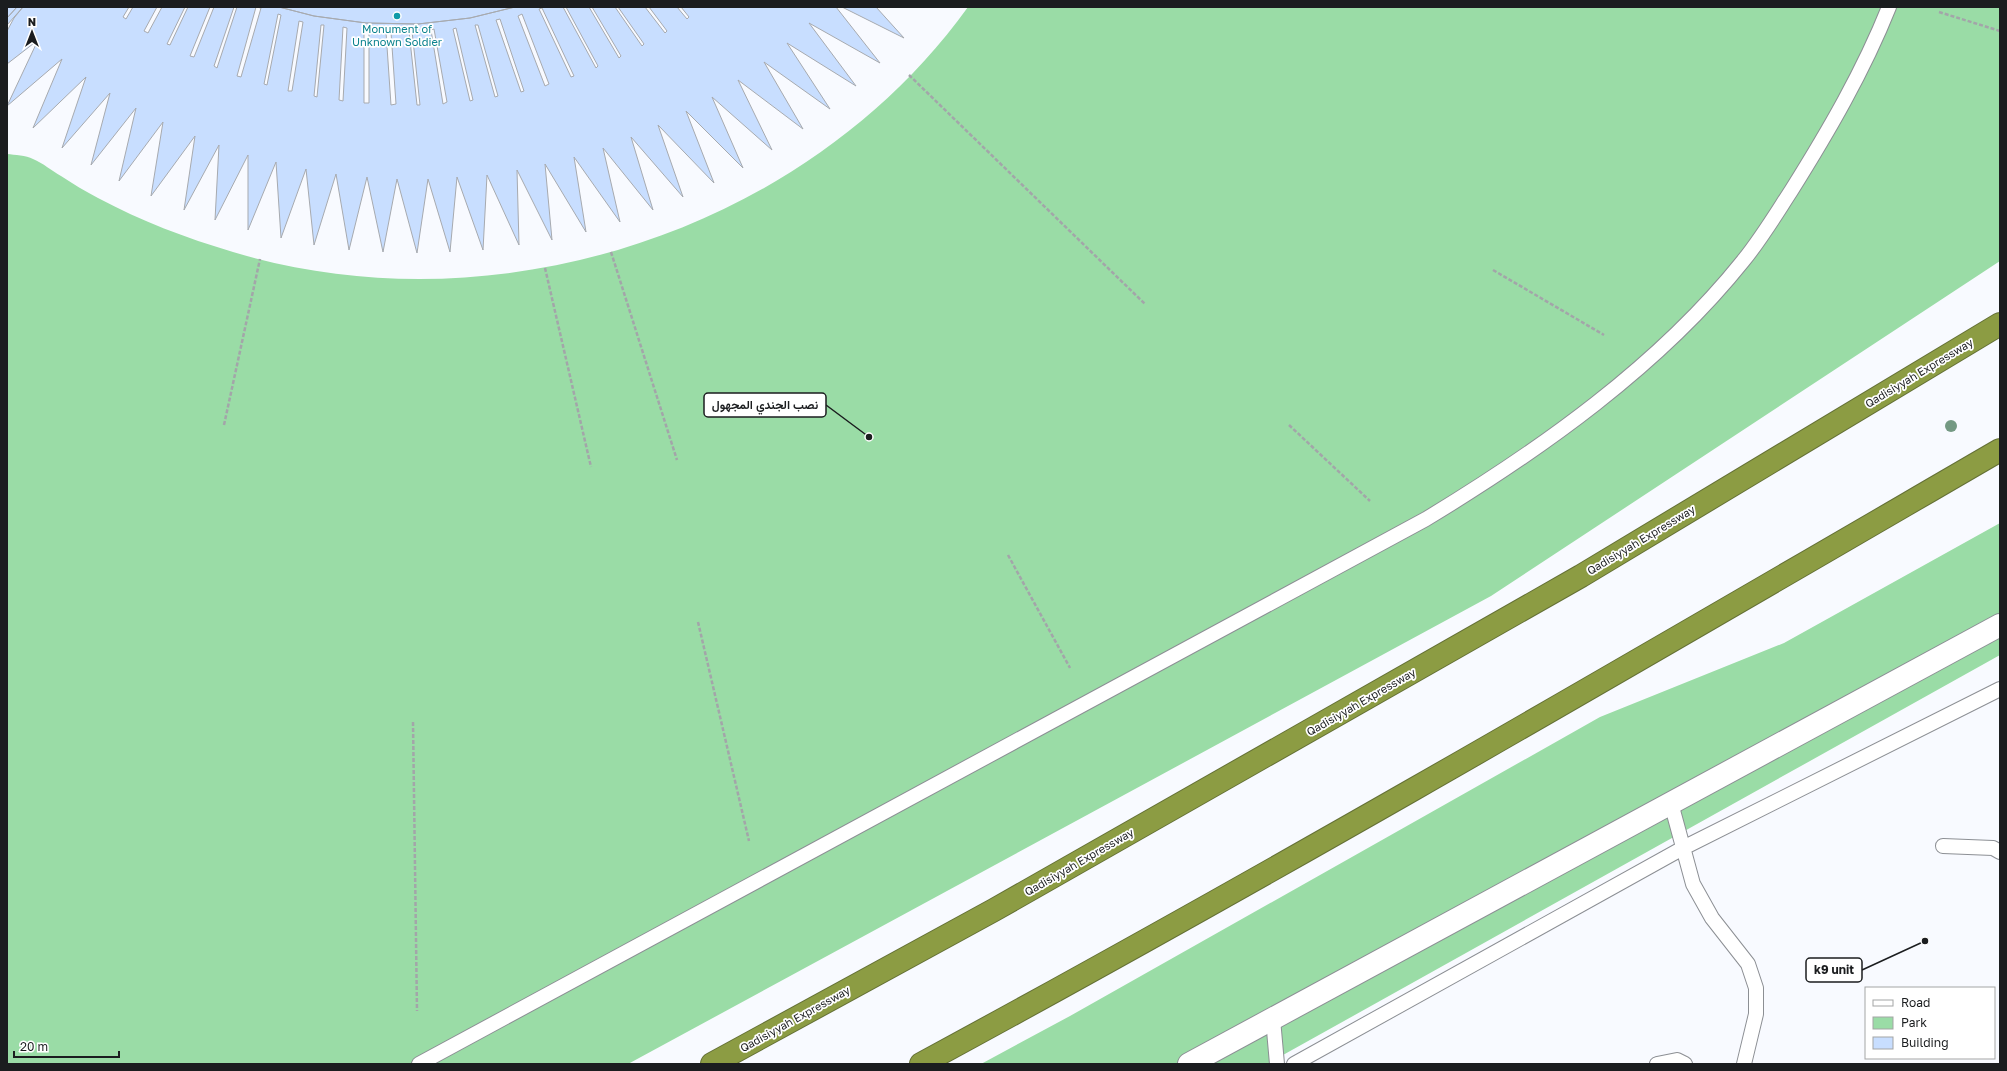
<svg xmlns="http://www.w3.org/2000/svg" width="2007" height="1071" font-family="'Golos Text',Vazirmatn,sans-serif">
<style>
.green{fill:#9adca6}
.building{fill:#c8deff;stroke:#a7aaaf;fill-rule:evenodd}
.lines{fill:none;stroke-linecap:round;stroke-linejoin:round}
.service-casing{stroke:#8c8f94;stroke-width:16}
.minor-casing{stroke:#8c8f94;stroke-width:24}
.motorway-casing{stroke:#647036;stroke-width:24}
.path{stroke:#a3a5a9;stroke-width:2.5;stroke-dasharray:4 2;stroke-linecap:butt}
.service{stroke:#fff;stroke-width:14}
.minor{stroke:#fff;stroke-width:22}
.motorway{stroke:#8c9c43;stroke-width:22}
.tree{fill:#749983}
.culture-dot{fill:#0f9aa8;stroke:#fff;stroke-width:1.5}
.labels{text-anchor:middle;stroke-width:3.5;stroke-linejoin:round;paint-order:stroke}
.culture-label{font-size:11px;fill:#0d838f;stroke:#fff}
.street-label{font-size:11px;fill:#1b1d1f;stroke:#fff}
.leader{fill:none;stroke:#1b1d1f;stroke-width:1.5}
.callout-dot{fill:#1b1d1f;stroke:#fff;stroke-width:1.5}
.callout{fill:#fff;stroke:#1b1d1f;stroke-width:1.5}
.callout-label{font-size:12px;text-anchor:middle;font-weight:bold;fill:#1b1d1f}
</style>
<rect width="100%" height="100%" fill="#f8faff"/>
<path class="green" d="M 968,7 L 2000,7 L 2000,261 L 1491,596 L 628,1064 L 7,1064 L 7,154 C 15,155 26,155 33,159 C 43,163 52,171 61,176 C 73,184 85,191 98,198 C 141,221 186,238 233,252 C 496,331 806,232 968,7 Z
M 2000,523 L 2000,655 L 1267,1064 L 981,1064 L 1070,1016 L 1600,717 L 1784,643 Z"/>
<path class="building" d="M 7,7 L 17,7 L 7,18 Z
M 17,7 L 23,7 L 7,25 L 7,18 Z
M 23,7 L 129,7 L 123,17 L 126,19 L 133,7 L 157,7 L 144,31 L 148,33 L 162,7 L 185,7 L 167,44 L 170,45 L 188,7 L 210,7 L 190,56 L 194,57 L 214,7 L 234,7 L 214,66 L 217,68 L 237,7 L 279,7 L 314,16 L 366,23 L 418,24 L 470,18 L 515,7 L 563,7 L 596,68 L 598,66 L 566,7 L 589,7 L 619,58 L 621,56 L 592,7 L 615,7 L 642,46 L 644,44 L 618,7 L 645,7 L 665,33 L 667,31 L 649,7 L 677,7 L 687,19 L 689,17 L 681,7 L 836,7 L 880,63 L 809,23 L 856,86 L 787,43 L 830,109 L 764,62 L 803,129 L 738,80 L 772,150 L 712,97 L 743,168 L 686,111 L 714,183 L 658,125 L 683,197 L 631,137 L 653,210 L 603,148 L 620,222 L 574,157 L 586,232 L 545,164 L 552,240 L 517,170 L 519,245 L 487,175 L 483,250 L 457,177 L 450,252 L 428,179 L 417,253 L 397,179 L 383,252 L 367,177 L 349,250 L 336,174 L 314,245 L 306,169 L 281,238 L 276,162 L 248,230 L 248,155 L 215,220 L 219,145 L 184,210 L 195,136 L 151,196 L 163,122 L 119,181 L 136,108 L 91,165 L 110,93 L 62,148 L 86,77 L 33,128 L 62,59 L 7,106 L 38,40 L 7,64 L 7,31 L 14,18 ZM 256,7 L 261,8 L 241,77 L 237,76 ZM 542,8 L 574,76 L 571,77 L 539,9 ZM 278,14 L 281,15 L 267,85 L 264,84 ZM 522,14 L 549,84 L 545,86 L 518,16 ZM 500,19 L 524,91 L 521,92 L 496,20 ZM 299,21 L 303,22 L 292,91 L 288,91 ZM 321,25 L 324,25 L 317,97 L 314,96 ZM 475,25 L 478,25 L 498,96 L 495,97 ZM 343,27 L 347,28 L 343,101 L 339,100 ZM 456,28 L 473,100 L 470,101 L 453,29 ZM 434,29 L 447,102 L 443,104 L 431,30 ZM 364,31 L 369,31 L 369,103 L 364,103 ZM 409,31 L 412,31 L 420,105 L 417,105 ZM 386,32 L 391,32 L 396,104 L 391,105 Z
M 279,7 L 515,7 L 470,18 L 418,24 L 366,23 L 314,16 Z
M 842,7 L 876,7 L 904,38 Z"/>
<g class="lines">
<defs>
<path id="service" d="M 1671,803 L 1693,884 L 1712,918 L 1748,964 L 1756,988 L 1756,1014 L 1744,1064
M 1943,846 L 1993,848 L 2000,852
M 1273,1019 L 1277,1064
M 419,1064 L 1426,519 C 1540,450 1659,366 1743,261 C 1761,239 1776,214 1791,191 C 1828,132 1863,72 1889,7
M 1294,1064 L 1683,848 L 2000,689
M 1657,1064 L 1677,1060 L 1685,1064"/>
<path id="minor" d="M 1189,1064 L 2000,625"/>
<path id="motorway" d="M 712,1064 L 994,910 L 1581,576 L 2000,324
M 921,1064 C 1285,867 1642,658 2000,450"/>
</defs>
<use href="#service" class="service-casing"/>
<use href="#minor" class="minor-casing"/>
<use href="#motorway" class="motorway-casing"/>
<path class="path" d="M 1939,12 L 2000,31
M 909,75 L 1145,304
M 611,252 L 677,460
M 545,268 L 591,467
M 1493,270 L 1604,335
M 224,425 L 260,259
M 1289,425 L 1370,501
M 1008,555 L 1070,668
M 698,622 L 749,841
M 413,722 L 417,1011"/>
<use href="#service" class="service"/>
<use href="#minor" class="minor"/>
<use href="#motorway" class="motorway"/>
</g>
<circle class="tree" cx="1951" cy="426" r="6"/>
<circle class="culture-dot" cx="397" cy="16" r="4"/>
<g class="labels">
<g class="culture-label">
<text x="397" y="33">Monument of<tspan x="397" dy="13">Unknown Soldier</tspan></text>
</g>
<g class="street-label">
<text transform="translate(1919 373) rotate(-31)" y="4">Qadisiyyah Expressway</text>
<text transform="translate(1641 540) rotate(-31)" y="4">Qadisiyyah Expressway</text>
<text transform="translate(1361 702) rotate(-30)" y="4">Qadisiyyah Expressway</text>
<text transform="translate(1079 862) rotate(-30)" y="4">Qadisiyyah Expressway</text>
<text transform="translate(795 1019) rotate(-29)" y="4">Qadisiyyah Expressway</text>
</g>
</g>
<path class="leader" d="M869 437L826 405M1925 941L1862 970"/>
<g class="callout-dot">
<circle cx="869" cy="437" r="4"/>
<circle cx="1925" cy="941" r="4"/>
</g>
<g class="callout">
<rect x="704" y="393" width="122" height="24" rx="4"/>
<rect x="1806" y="958" width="56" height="24" rx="4"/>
</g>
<g class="callout-label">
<text x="765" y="409">نصب الجندي المجهول</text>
<text x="1834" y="974">k9 unit</text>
</g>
<rect width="2007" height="1071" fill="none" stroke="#1b1d1f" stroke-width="16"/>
<rect x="1865" y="987" width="130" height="72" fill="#ffffff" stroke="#a4a5a5"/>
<rect x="1873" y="1000" width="20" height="6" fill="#ffffff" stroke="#a4a5a5"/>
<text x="1901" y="1007" font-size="12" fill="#1b1d1f">Road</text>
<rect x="1873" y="1017" width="20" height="12" fill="#9adca6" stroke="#a4a5a5"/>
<text x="1901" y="1027" font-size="12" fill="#1b1d1f">Park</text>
<rect x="1873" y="1037" width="20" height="12" fill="#c8deff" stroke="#a4a5a5"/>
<text x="1901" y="1047" font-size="12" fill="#1b1d1f">Building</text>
<g transform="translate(32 32)" stroke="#ffffff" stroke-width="3" paint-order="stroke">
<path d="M0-3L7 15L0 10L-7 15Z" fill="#1b1d1f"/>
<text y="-6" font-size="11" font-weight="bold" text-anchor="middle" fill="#1b1d1f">N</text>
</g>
<path d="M14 1051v6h105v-6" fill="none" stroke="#1b1d1f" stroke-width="2"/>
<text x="20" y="1051" font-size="12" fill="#1b1d1f" stroke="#ffffff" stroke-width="3" paint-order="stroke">20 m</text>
</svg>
